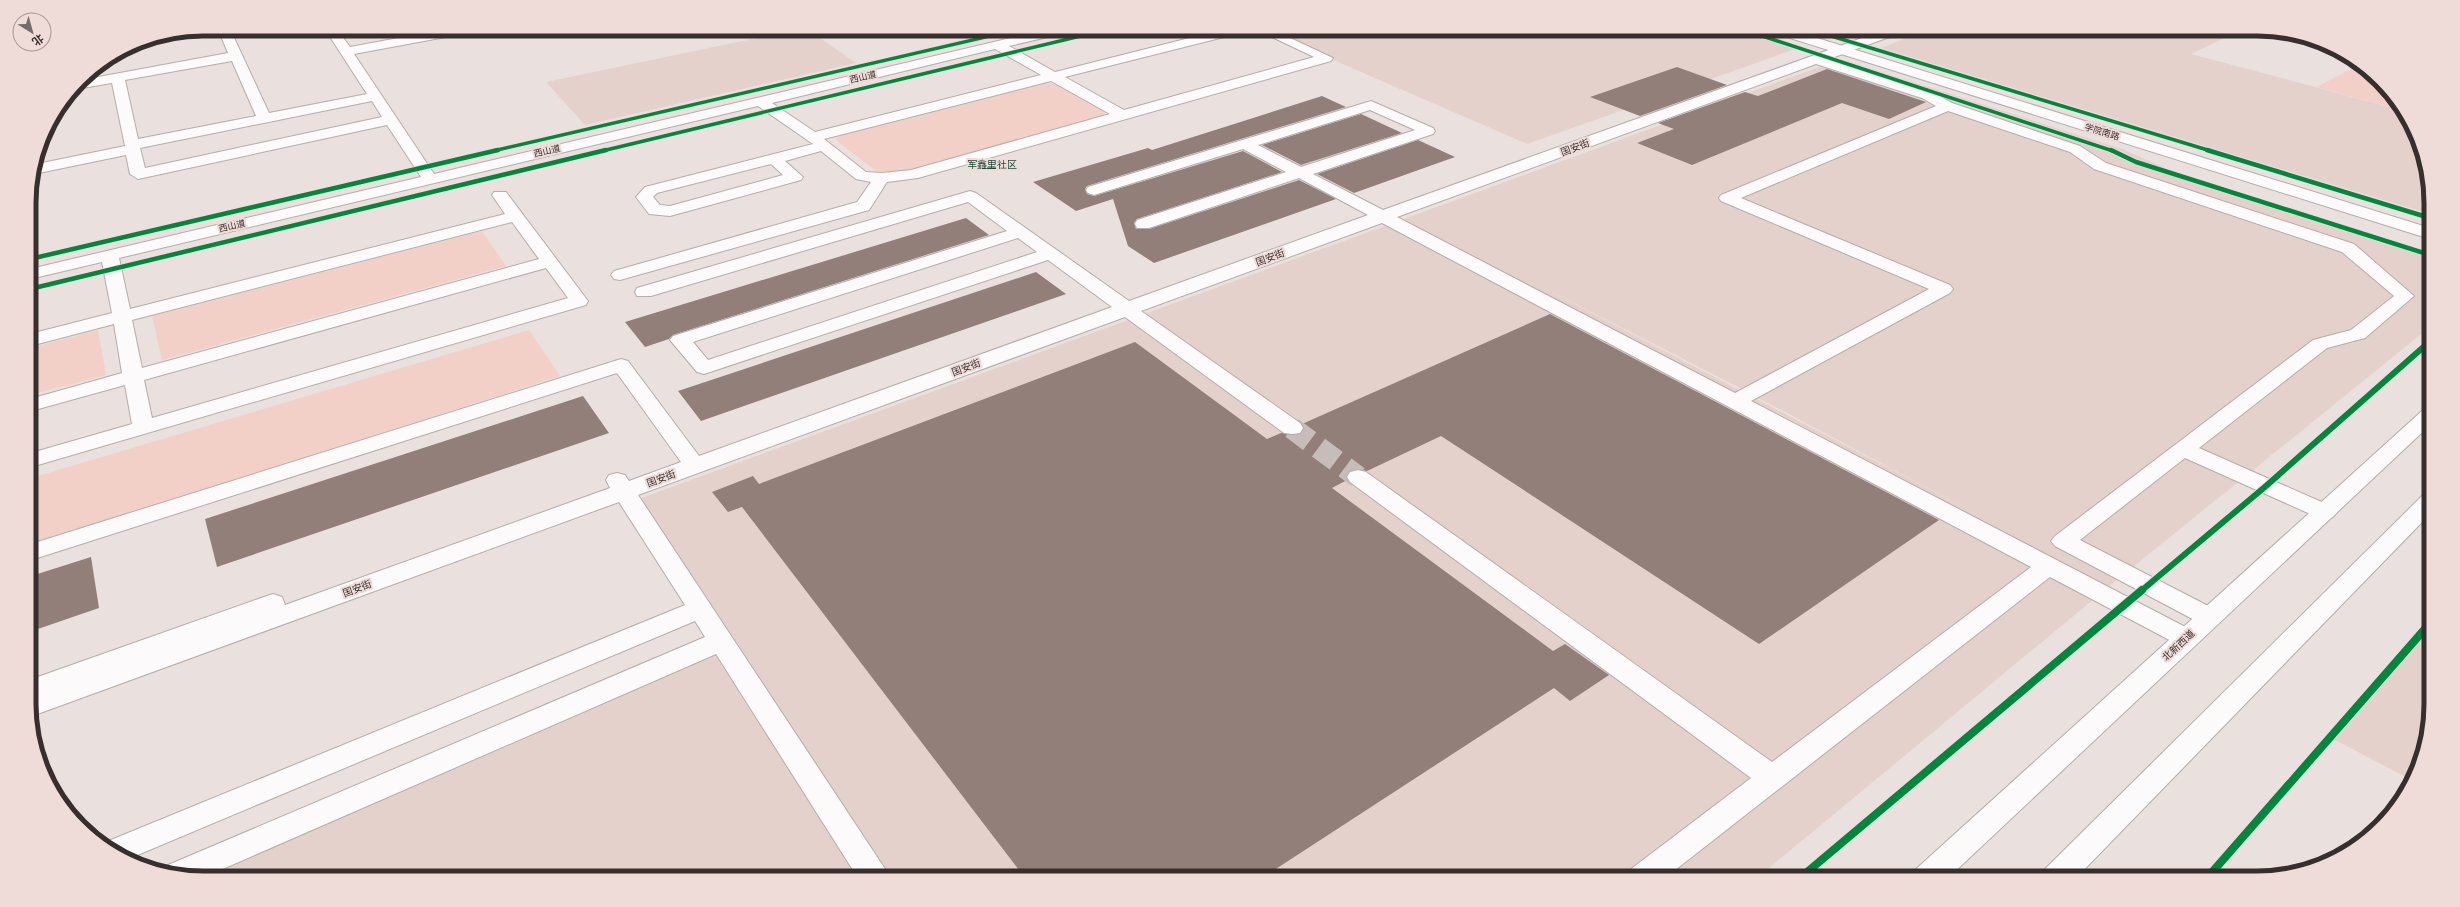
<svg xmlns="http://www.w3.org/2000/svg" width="2460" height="907" font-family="'IBM Plex Sans','Noto Sans SC',sans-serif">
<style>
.built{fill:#e4d1cc;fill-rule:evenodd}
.green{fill:#f2d0c7}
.building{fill:#937f7a}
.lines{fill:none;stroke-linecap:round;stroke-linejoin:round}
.minor-tunnel{stroke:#c6bdba;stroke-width:22;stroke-dasharray:22 11;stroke-linecap:butt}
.minor-casing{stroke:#b4adab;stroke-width:2}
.major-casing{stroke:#b4adab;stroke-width:2}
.minor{fill:#fcfafa;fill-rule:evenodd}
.major{fill:#fcfafa;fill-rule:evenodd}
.cycleway-far3-casing{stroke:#efdcd8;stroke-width:5}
.cycleway-far2-casing{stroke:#efdcd8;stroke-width:6}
.cycleway-far1-casing{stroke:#efdcd8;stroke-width:8}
.cycleway-casing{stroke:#efdcd8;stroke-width:10}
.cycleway-far3{stroke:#00873e;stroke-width:3.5}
.cycleway-far2{stroke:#00873e;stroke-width:4.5}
.cycleway-far1{stroke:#00873e;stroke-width:6}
.cycleway{stroke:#00873e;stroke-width:8}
.labels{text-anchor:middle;stroke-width:4;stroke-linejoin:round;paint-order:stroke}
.far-street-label{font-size:9px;fill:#362f2d;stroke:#efdcd8}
.street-label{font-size:10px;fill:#362f2d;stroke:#efdcd8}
.far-quarter-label{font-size:10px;fill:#1d4c3a;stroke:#efdcd8}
.rim{fill:none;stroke:#362f2d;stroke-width:5}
</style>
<rect width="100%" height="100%" fill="#eae0dd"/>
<path class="built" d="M 800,29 L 807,29 L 856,63 L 585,125 L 546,82 Z
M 1262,29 L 1738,29 L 1798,48 L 1527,144 Z
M 1820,29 L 1866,29 L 1845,37 Z
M 1930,29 L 2244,29 L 2191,54 L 2401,110 L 2418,136 L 2429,180 L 2430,214 L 1881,48 Z
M 1841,59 L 2122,149 L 2179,174 L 2430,255 L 2430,327 L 2112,584 L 1757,878 L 199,877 L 731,645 L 636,500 ZM 1527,279 L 1736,386 L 1975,513 Z
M 2431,619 L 2431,704 L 2422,760 L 2411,780 L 2328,736 Z"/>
<path class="green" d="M 2252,29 L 2313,38 L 2337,50 Z
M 2360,64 L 2388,88 L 2401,110 L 2317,87 Z
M 1044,83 L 1055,84 L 1105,112 L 1103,117 L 900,172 L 876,171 L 836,140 L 840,135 Z
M 482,231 L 506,266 L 162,360 L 152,316 Z
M 98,330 L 106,375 L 30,395 L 30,348 Z
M 529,330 L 560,376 L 31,544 L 31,478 Z"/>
<path class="building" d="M 1677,67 L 1727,85 L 1640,116 L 1590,97 Z
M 1827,69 L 1926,102 L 1889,119 L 1842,103 L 1692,165 L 1637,143 L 1674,129 L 1658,123 L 1745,92 L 1758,96 Z
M 1322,96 L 1346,107 L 1087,186 L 1085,189 L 1087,194 L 1094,196 L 1243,151 L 1282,172 L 1137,219 L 1134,223 L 1136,229 L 1149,229 L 1299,180 L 1336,199 L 1154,263 L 1128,246 L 1113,199 L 1076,211 L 1033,182 L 1148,148 L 1152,150 Z
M 1361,114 L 1402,133 L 1301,165 L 1262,145 Z
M 1418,140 L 1455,157 L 1354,193 L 1317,174 Z
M 966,218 L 989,235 L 673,335 L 669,339 L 645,347 L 625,322 Z
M 1036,272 L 1066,294 L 701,421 L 678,391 Z
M 1550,314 L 1939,520 L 1759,644 L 1441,436 L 1367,471 L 1358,469 L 1350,471 L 1346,476 L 1347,480 L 1332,488 L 1553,651 L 1565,644 L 1609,675 L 1570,701 L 1554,688 L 1262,878 L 1025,878 L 742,507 L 728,512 L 712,492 L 753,476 L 759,484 L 1135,342 L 1267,439 L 1281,433 L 1300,434 L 1304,429 L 1302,424 Z
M 583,396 L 609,433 L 217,567 L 205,519 Z
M 91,557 L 99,608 L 32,631 L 31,576 Z"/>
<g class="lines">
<path class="minor-tunnel" d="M 1292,428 L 1358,477"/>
<defs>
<path id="minor" d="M 218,29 L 230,29 L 269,113 L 367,94 L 325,29 L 337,29 L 350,47 L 447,29 L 473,29 L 467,33 L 354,54 L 434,174 L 1049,29 L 1071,29 L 1069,32 L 1009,46 L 1055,72 L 1225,29 L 1246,29 L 1244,32 L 1065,77 L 1124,110 L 1314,57 L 1255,29 L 1271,29 L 1333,58 L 1331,61 L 918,178 L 887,182 L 869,210 L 620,280 L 614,279 L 611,275 L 614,271 L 857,202 L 871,182 L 856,179 L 821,151 L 785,161 L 803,177 L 801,180 L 670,216 L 649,214 L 636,197 L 645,187 L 813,144 L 758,106 L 119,258 L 130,309 L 505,214 L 492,195 L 494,192 L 506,192 L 588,301 L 586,305 L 31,467 L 31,453 L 132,424 L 125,385 L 31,411 L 30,399 L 122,373 L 114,324 L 30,346 L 30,334 L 112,313 L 102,262 L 30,279 L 30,269 L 421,177 L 387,125 L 138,179 L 130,174 L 126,155 L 34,174 L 37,164 L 125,146 L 112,83 L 76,89 L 82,80 L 228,53 ZM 995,49 L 1041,75 L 815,132 L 772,103 ZM 232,61 L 256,116 L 138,139 L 125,80 ZM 1051,81 L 1110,114 L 911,170 L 882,173 L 866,172 L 824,139 ZM 372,101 L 382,117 L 145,168 L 140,148 ZM 771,164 L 783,175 L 670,206 L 660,205 L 653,197 L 657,193 ZM 512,222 L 539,259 L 142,368 L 132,320 ZM 546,268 L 568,298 L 152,418 L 144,380 Z
M 1887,29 L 1905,29 L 1903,32 L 1829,59 L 1932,92 L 1952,103 L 2080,146 L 2106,163 L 2354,244 L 2414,296 L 2365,338 L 2327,348 L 2199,448 L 2333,507 L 2337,512 L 2333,517 L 2325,519 L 2317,517 L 2185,458 L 2080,540 L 2218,611 L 2222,617 L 2218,623 L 2209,626 L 2200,623 L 2055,546 L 2051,541 L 2055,536 L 2313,340 L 2351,330 L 2394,296 L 2342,252 L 2094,169 L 2070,152 L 1948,111 L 1741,198 L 1950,285 L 1953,289 L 1950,293 L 1751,401 L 2195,632 L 2199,638 L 2195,644 L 2186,647 L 2177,644 L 2050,577 L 1665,878 L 1626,878 L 1631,869 L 1751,778 L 1350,482 L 1347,477 L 1350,472 L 1358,470 L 1366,472 L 1772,762 L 2031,567 L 1382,223 L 1141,311 L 1300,423 L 1303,428 L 1300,433 L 1292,434 L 1284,433 L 1125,317 L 638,495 L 891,878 L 858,878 L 716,654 L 202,878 L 164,872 L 168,865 L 705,637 L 695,621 L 128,859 L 101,844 L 685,605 L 619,502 L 32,716 L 32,679 L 264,597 L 273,594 L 282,597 L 285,605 L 610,488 L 606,480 L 609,475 L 617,473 L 625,475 L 629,481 L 681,462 L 617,373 L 31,560 L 31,544 L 621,359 L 628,361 L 699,456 L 1112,307 L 1048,260 L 704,374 L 697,372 L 670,340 L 673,336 L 1007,231 L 968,202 L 651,296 L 637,296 L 635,292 L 637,288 L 970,191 L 976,193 L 1129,301 L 1368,215 L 1299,178 L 1149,228 L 1137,228 L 1135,224 L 1137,220 L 1286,172 L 1243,149 L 1094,195 L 1088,193 L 1086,190 L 1088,187 L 1371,101 L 1433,128 L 1435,131 L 1433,134 L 1313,174 L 1383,210 ZM 1816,64 L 1922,98 L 1936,106 L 1721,195 L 1719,198 L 1721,201 L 1929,289 L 1735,393 L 1397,217 ZM 1370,110 L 1415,130 L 1301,167 L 1258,145 ZM 1018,238 L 1037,252 L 708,360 L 693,342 Z"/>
<path id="major" d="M 1769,29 L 1788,29 L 2430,228 L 2430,239 L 1771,32 Z
M 2430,408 L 2430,425 L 1948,878 L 1911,878 L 1916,869 L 2423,410 Z
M 2430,494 L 2430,514 L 2076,878 L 2040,878 L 2045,869 L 2422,496 Z"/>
</defs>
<use href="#minor" class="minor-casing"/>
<use href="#major" class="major-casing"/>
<use href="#minor" class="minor"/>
<use href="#major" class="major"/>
<defs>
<path id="cycleway-far3" d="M 1741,29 L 2113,151
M 1808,29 L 2211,151
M 493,151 L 1020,29
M 602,151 L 1110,29"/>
<path id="cycleway-far2" d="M 2111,150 L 2136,162 L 2430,255
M 2207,150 L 2430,218
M 30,259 L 498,150
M 30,289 L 606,150
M 2427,344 L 2430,342"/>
<path id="cycleway-far1" d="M 2141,591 L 2266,486 L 2428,343"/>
<path id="cycleway" d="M 1800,878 L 2142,590
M 2207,878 L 2431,622"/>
</defs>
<use href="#cycleway-far3" class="cycleway-far3-casing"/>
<use href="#cycleway-far2" class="cycleway-far2-casing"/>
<use href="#cycleway-far1" class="cycleway-far1-casing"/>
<use href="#cycleway" class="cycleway-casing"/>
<use href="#cycleway-far3" class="cycleway-far3"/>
<use href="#cycleway-far2" class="cycleway-far2"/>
<use href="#cycleway-far1" class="cycleway-far1"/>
<use href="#cycleway" class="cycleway"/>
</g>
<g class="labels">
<g class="far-street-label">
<text transform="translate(863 77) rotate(-13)" y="3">西山道</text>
<text transform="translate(2102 132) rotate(17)" y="3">学院南路</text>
<text transform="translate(547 151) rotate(-13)" y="3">西山道</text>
<text transform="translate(232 226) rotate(-13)" y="3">西山道</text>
</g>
<g class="street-label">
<text transform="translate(1575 147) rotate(-20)" y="4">国安街</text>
<text transform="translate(1270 257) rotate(-20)" y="4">国安街</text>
<text transform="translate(966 367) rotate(-20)" y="4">国安街</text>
<text transform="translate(661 478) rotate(-20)" y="4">国安街</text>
<text transform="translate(357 588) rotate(-20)" y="4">国安街</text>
<text transform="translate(2178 645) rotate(-43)" y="4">北新西道</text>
</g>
<g class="far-quarter-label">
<text x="992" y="168">军鑫里社区</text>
</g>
</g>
<path d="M0 0H2460V907H0ZM203 36H2257A167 167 0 0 1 2424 203V704A167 167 0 0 1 2257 871H203A167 167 0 0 1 36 704V203A167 167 0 0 1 203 36Z" fill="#efdcd8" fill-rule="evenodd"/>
<path class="rim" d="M203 36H2257A167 167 0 0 1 2424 203V704A167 167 0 0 1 2257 871H203A167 167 0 0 1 36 704V203A167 167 0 0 1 203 36Z"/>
<g transform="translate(32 32) rotate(143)"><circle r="19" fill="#efdcd8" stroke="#a59794"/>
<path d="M0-3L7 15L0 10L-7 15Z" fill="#756d6b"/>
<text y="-6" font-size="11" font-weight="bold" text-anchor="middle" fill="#362f2d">北</text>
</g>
</svg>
